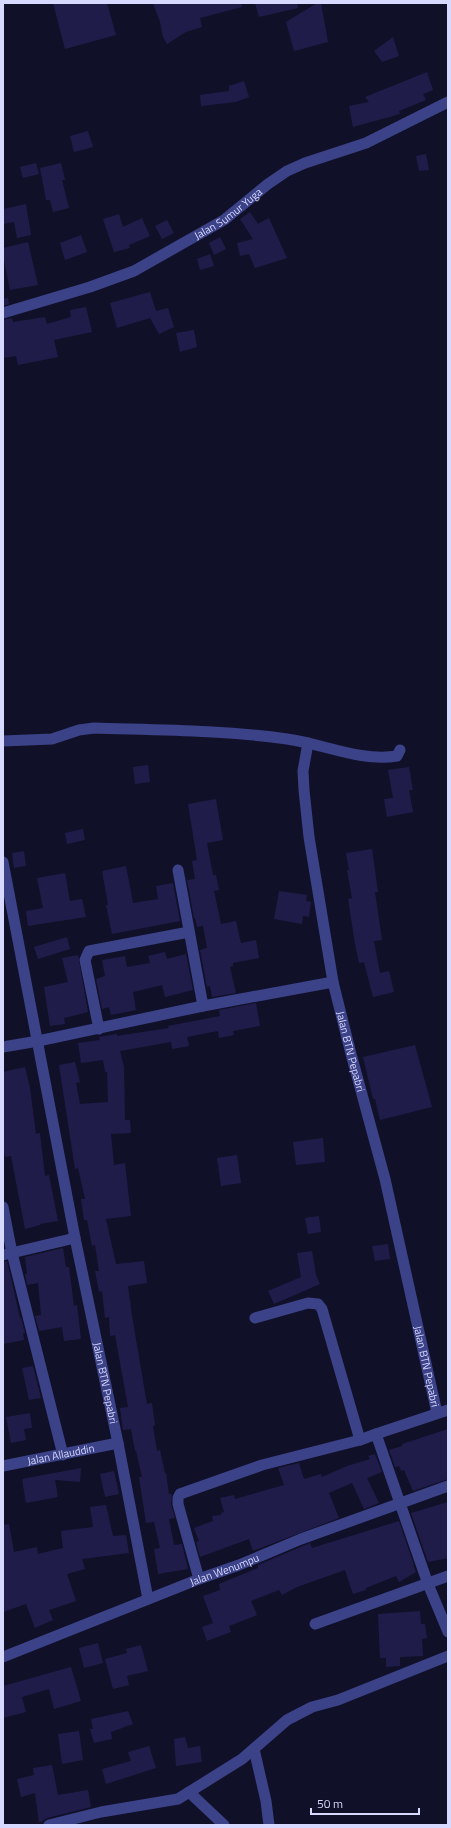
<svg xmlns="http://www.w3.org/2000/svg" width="451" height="1828" font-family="'Titillium Web',sans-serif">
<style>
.building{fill:#201c4a}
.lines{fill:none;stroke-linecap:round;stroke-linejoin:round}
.minor{stroke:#3b4288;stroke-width:11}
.labels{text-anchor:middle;stroke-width:3;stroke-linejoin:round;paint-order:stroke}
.street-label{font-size:11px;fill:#d8d9ff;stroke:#111029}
</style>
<rect width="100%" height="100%" fill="#111029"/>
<path class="building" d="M 53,3 L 107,3 L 116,35 L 65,49 Z
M 153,3 L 241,3 L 242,7 L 200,18 L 202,27 L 186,32 L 167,44 L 163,37 L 160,22 Z
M 255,3 L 297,3 L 298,8 L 259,17 Z
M 317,3 L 321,3 L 328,42 L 294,51 L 286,22 Z
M 393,37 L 399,56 L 382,62 L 374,51 Z
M 427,72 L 433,90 L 423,94 L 426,100 L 399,111 L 400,114 L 353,127 L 349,106 L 369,102 L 365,97 Z
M 244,81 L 249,97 L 236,102 L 201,106 L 200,95 L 229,91 L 229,86 Z
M 88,131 L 93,147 L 74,152 L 70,136 Z
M 426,154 L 429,170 L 419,171 L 416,156 Z
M 36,163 L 39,174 L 23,178 L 20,167 Z
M 61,163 L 65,180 L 62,180 L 69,208 L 53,212 L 50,200 L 46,200 L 40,168 Z
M 26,204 L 31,235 L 17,238 L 14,222 L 3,224 L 3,209 Z
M 250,212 L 258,224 L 269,218 L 287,258 L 255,268 L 249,254 L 240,256 L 237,243 L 253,239 L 240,219 Z
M 119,214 L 123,227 L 142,218 L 150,236 L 129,245 L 130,248 L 114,252 L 103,219 Z
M 167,220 L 174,233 L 162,239 L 155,226 Z
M 81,235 L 87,252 L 65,260 L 60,243 Z
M 220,237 L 226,249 L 214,255 L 209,243 Z
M 28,242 L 38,285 L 10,290 L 3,255 L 3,248 Z
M 210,254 L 214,266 L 200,270 L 197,259 Z
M 150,292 L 156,311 L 168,308 L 174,327 L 159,334 L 150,318 L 117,328 L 110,303 Z
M 8,298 L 9,304 L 3,306 L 3,299 Z
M 86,307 L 92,332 L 54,340 L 58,357 L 18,365 L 16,356 L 3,358 L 3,320 L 12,318 L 13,322 L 45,317 L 47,324 L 71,317 L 70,310 Z
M 194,330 L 197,347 L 180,352 L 176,333 Z
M 148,765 L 150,782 L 135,784 L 133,767 Z
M 409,767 L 413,790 L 409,790 L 413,812 L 387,817 L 384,799 L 393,798 L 388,770 Z
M 216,799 L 223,840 L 207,843 L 213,875 L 216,875 L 219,890 L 214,891 L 221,924 L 236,921 L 241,943 L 256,940 L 259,958 L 233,963 L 233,966 L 230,967 L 236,993 L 212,997 L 210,986 L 207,987 L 200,950 L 207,948 L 203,926 L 197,927 L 195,918 L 194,918 L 187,880 L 195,879 L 192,861 L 197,860 L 188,804 Z
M 83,829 L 85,840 L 67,844 L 65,833 Z
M 372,849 L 378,892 L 375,892 L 382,940 L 374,941 L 380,973 L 389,971 L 394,992 L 373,997 L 364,962 L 359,963 L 355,944 L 348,899 L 352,898 L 347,870 L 349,870 L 346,853 Z
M 24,851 L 26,866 L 14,868 L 12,853 Z
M 126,866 L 133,903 L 158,899 L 156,886 L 173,883 L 180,921 L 112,934 L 106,905 L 108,905 L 102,871 Z
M 65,873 L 70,901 L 82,899 L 86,917 L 28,926 L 26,911 L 43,908 L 37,878 Z
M 279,891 L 307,895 L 306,901 L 311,902 L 309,917 L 303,916 L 302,924 L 274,919 Z
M 67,937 L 70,949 L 38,959 L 34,947 Z
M 165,952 L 167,959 L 186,954 L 193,990 L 165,997 L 162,985 L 133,992 L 136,1010 L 111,1015 L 109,1007 L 102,1009 L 96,979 L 105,976 L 102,960 L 125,956 L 127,967 L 150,963 L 148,956 Z
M 78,955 L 88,1012 L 64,1018 L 65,1024 L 50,1026 L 44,987 L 68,982 L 62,958 Z
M 256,1003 L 260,1026 L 233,1031 L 234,1035 L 219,1038 L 218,1031 L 187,1037 L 189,1046 L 172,1049 L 171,1042 L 120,1051 L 124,1067 L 125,1120 L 130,1120 L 131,1133 L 111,1134 L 114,1165 L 125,1163 L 131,1216 L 106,1219 L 116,1264 L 144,1261 L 147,1283 L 128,1286 L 132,1316 L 147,1404 L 152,1403 L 155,1425 L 153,1426 L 157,1451 L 160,1450 L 165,1473 L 166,1473 L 169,1494 L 172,1494 L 171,1504 L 175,1518 L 169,1519 L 174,1545 L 182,1544 L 188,1569 L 158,1574 L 154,1549 L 160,1548 L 154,1522 L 146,1523 L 139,1477 L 142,1477 L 136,1451 L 135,1451 L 131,1429 L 123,1430 L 120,1408 L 128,1407 L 115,1335 L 110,1336 L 109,1317 L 105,1318 L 102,1291 L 99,1292 L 95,1271 L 99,1271 L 95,1245 L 92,1246 L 87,1220 L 84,1220 L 81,1199 L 85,1199 L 78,1168 L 75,1169 L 59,1065 L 75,1062 L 80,1082 L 76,1083 L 80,1104 L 108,1102 L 107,1072 L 105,1072 L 103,1060 L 81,1063 L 78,1043 L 100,1040 L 99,1037 L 117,1034 L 117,1036 L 169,1028 L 168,1026 L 220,1016 L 219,1010 Z
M 415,1045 L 432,1107 L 380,1120 L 375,1099 L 373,1099 L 363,1057 Z
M 25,1067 L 30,1088 L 36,1134 L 40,1133 L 45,1176 L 49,1175 L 58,1221 L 40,1224 L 40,1225 L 25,1229 L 11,1156 L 5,1157 L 3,1148 L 3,1072 Z
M 323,1138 L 325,1162 L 296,1165 L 293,1142 Z
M 237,1155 L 241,1183 L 221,1186 L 217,1158 Z
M 319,1216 L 321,1232 L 308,1234 L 305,1218 Z
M 388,1244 L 390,1259 L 375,1261 L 372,1246 Z
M 63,1248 L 66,1267 L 69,1267 L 74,1306 L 77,1305 L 81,1339 L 64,1341 L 62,1327 L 39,1331 L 35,1316 L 41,1315 L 38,1283 L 27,1285 L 25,1274 L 27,1274 L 25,1257 Z
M 312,1251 L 316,1275 L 320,1284 L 274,1304 L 268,1291 L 301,1277 L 297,1253 Z
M 7,1261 L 20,1318 L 21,1318 L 25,1333 L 23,1333 L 24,1340 L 3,1344 L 3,1262 Z
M 33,1366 L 41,1398 L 29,1400 L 22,1368 Z
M 30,1413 L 32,1428 L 24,1429 L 26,1440 L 11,1443 L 6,1417 Z
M 448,1429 L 448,1479 L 413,1491 L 404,1470 L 401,1471 L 399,1466 L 395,1467 L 389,1450 L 402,1446 L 402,1444 Z
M 375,1454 L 382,1472 L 367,1478 L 379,1503 L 364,1509 L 352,1483 L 329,1493 L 339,1518 L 253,1551 L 249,1539 L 200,1557 L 196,1542 L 199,1541 L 194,1528 L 213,1521 L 212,1516 L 221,1515 L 221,1513 L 224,1512 L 220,1498 L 234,1495 L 235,1499 L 284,1485 L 278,1468 L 299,1463 L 304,1479 L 321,1474 L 322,1477 L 347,1466 L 370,1459 L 368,1456 Z
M 81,1468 L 80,1482 L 55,1480 L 58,1497 L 26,1503 L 22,1479 Z
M 114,1471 L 119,1494 L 105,1497 L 100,1474 Z
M 448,1502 L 448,1558 L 428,1562 L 411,1513 Z
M 106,1505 L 113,1536 L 126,1535 L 129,1553 L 82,1559 L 85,1569 L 67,1574 L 76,1601 L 49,1610 L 53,1620 L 35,1628 L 26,1604 L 3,1612 L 3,1525 L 9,1524 L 14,1552 L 37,1547 L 38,1554 L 63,1548 L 61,1531 L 93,1527 L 90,1507 Z
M 399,1521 L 414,1565 L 413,1565 L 416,1572 L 399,1582 L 396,1576 L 366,1588 L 366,1590 L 353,1594 L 345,1570 L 297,1587 L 282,1595 L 279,1590 L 251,1601 L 257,1615 L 229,1626 L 231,1632 L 207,1641 L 202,1627 L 213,1623 L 203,1596 L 220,1590 L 219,1584 L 258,1568 L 258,1565 L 310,1543 L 312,1548 Z
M 420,1611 L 421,1624 L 425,1624 L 427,1638 L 422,1639 L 423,1656 L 400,1657 L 400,1666 L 386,1667 L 386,1658 L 380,1658 L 378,1614 Z
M 98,1643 L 103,1663 L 84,1668 L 79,1648 Z
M 141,1645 L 148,1671 L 127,1676 L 129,1685 L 113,1689 L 105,1659 L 127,1653 L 126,1649 Z
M 71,1667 L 81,1701 L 54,1709 L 49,1689 L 22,1697 L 26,1712 L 3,1718 L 3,1686 Z
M 128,1711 L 133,1724 L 111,1732 L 112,1739 L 94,1743 L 90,1729 L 93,1729 L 91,1719 Z
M 79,1731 L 83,1760 L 62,1764 L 58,1734 Z
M 185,1737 L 188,1748 L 200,1746 L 202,1762 L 176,1766 L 174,1739 Z
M 149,1746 L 156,1768 L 106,1784 L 102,1769 L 131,1761 L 128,1752 Z
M 52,1765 L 58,1795 L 88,1790 L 91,1807 L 47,1818 L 39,1823 L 35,1793 L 21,1797 L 17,1779 L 34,1775 L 33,1768 Z"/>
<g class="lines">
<g class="minor">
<path id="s1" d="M 3,313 L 90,287 L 134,271 L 224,220 L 268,184 L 287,171 L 305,163 L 366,143 L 448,102"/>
<path d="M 3,741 L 52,739 L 79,730 L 94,728 C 159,730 223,730 287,739 C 324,744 360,762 397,756 L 400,750"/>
<path d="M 308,743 L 303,771 L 304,790 L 309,837 L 333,982"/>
<path id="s2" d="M 3,862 L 75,1238 L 118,1443 L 148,1599"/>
<path d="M 178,870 L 203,1006"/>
<path d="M 99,1029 L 85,960 L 89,951 L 189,932"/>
<path id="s3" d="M 3,1047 L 38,1041 L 203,1006 L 333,982 L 351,1054 L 385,1179 L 437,1413"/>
<path d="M 3,1207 L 12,1253 L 63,1455"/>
<path d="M 3,1255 L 75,1238"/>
<path d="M 255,1318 L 308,1303 L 318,1304 L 322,1309 L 360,1440"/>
<path d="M 448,1410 L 376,1434 L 428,1584 L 448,1632"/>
<path id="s4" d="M 3,1466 L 118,1443"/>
<path d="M 199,1579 L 178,1504 L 178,1498 L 180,1494 L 262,1465 L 360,1440 L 376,1434"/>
<path d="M 315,1624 L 448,1576"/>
<path id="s5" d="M 3,1657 L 199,1579 L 239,1565 L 301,1539 L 448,1486"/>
<path d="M 254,1749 L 266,1801 L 269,1825"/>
<path d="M 189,1792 L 224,1825"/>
<path d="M 49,1825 L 101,1812 L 178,1799 L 242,1759 L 287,1720 L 312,1707 L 338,1700 L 448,1656"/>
</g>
</g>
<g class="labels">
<g class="street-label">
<text dy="4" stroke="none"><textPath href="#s1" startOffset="248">Jalan Sumur Yuga</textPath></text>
<text dy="4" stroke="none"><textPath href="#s3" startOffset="408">Jalan BTN Pepabri</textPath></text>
<text dy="4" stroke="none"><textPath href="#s3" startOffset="732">Jalan BTN Pepabri</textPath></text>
<text dy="4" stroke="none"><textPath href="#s2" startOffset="531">Jalan BTN Pepabri</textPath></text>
<text dy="4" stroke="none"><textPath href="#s4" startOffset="59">Jalan Allauddin</textPath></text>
<text dy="4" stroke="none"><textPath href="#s5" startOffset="238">Jalan Wenumpu</textPath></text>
</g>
</g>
<rect width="451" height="1828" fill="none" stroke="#d8d9ff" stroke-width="8"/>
<path d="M311 1808v6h108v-6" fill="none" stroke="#d8d9ff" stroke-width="2"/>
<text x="317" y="1808" font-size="12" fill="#d8d9ff" stroke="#111029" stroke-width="3" paint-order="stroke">50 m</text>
</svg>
